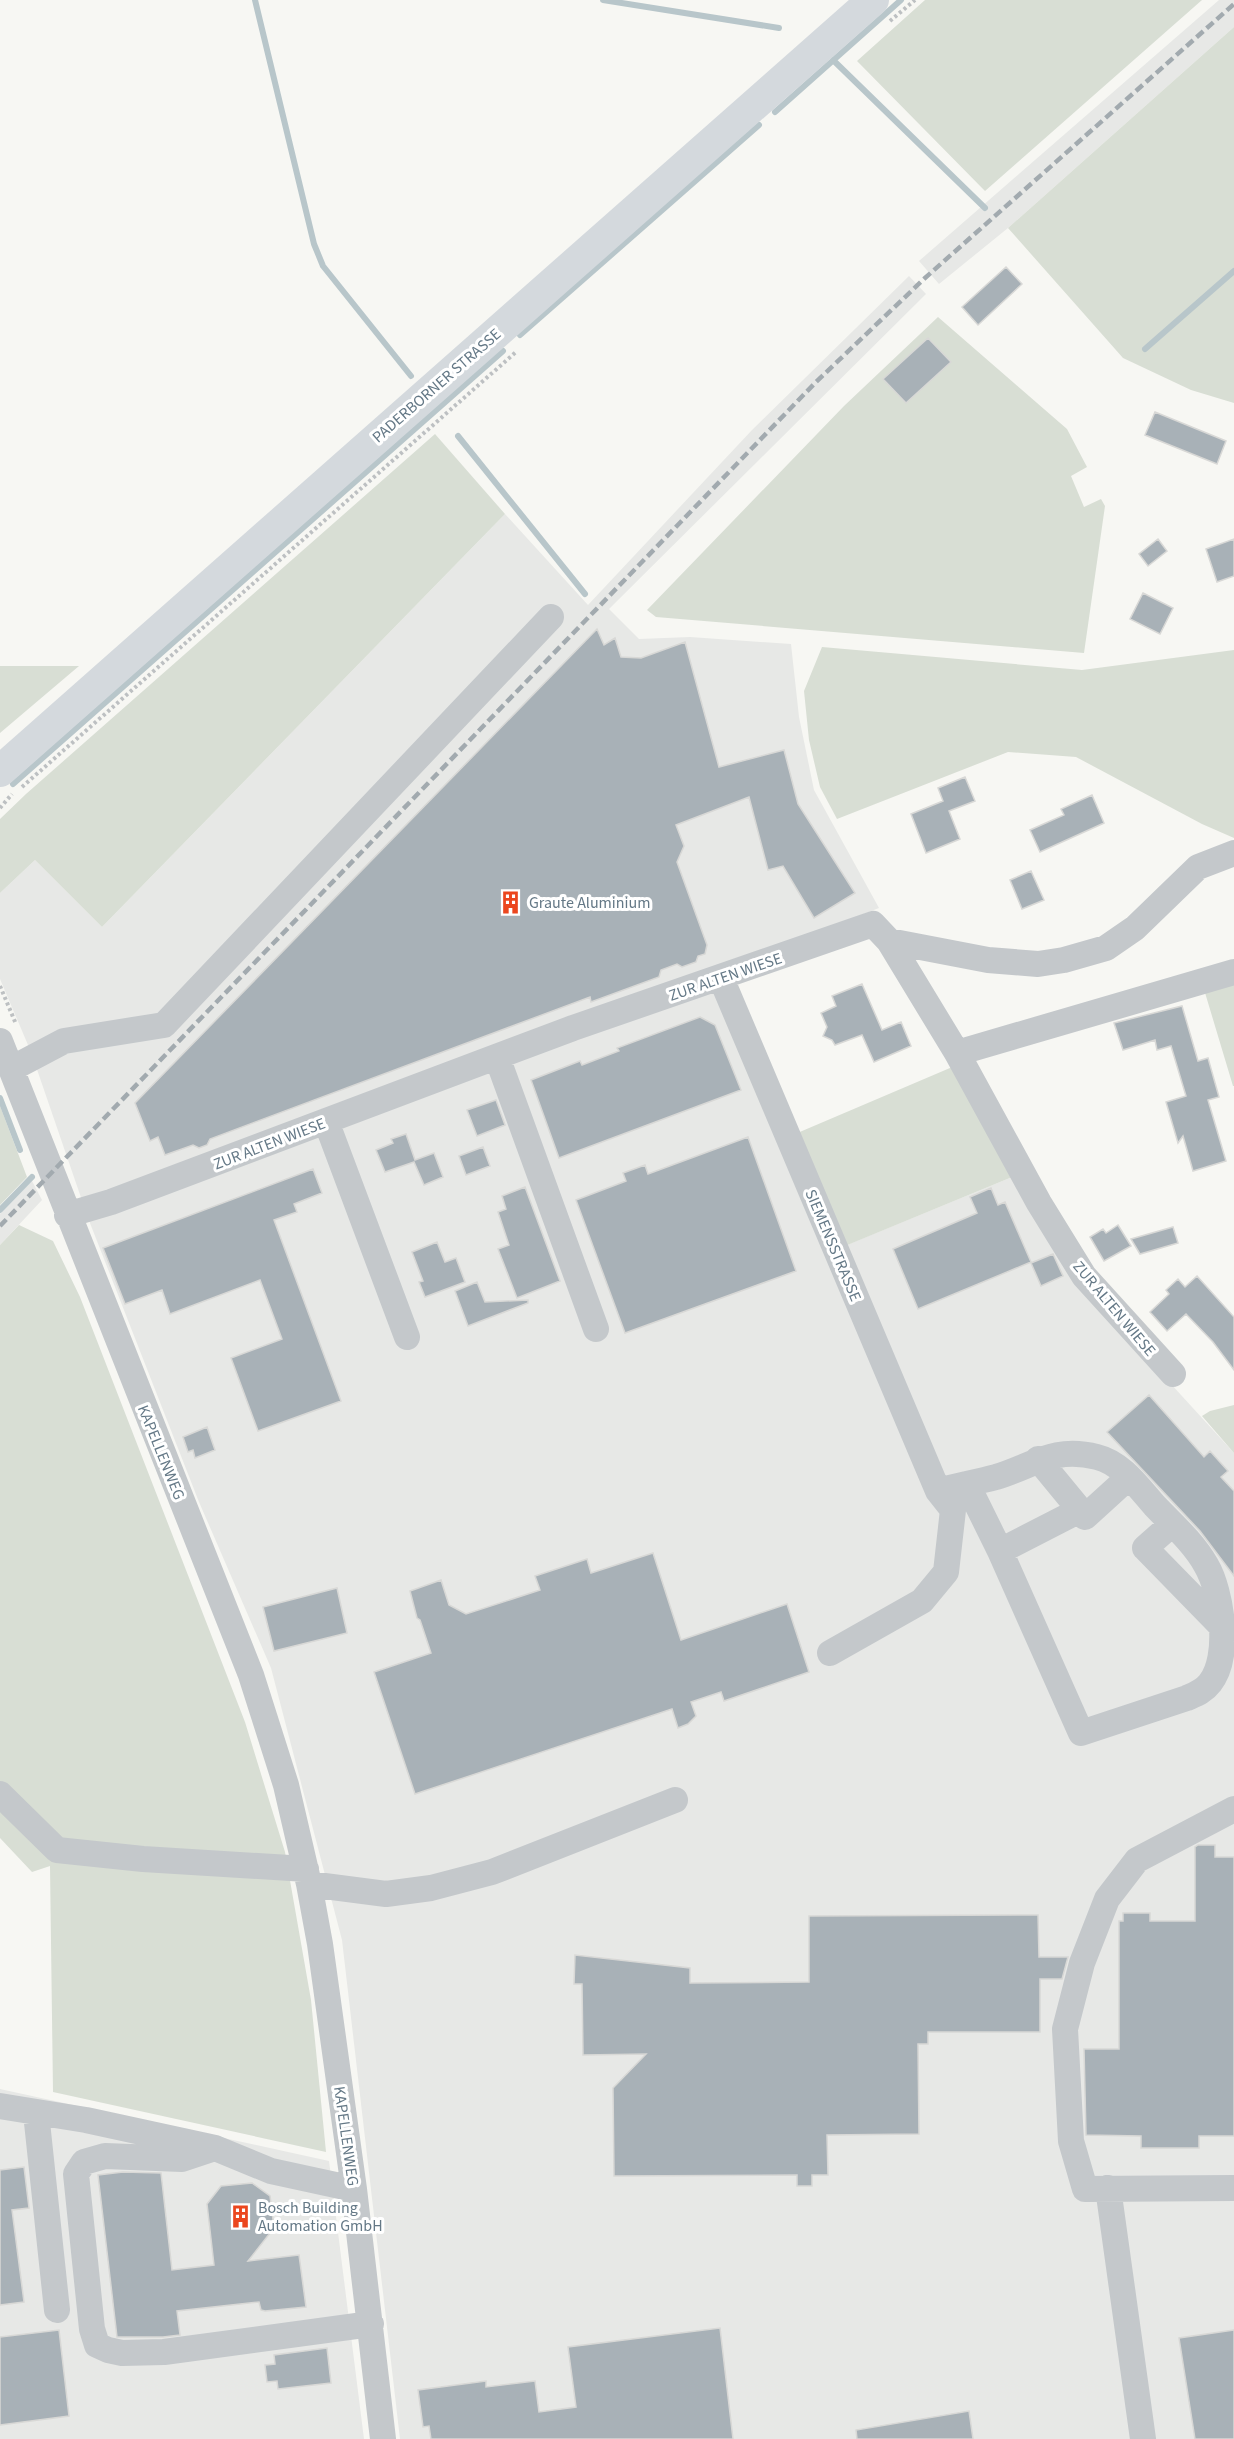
<svg xmlns="http://www.w3.org/2000/svg" width="1234" height="2439" font-family="'Source Sans 3',sans-serif">
<style>
.built{fill:#e7e8e6}
.green{fill:#d8ded4}
.lines{fill:none;stroke-linecap:round;stroke-linejoin:round}
.stream{stroke:#b8c6ca;stroke-width:6}
.building{fill:#a8b1b7;stroke:#d8d8d6;stroke-width:1.5}
.path{stroke:#bdc0c2;stroke-width:4;stroke-dasharray:3 3;stroke-linecap:butt}
.minor{stroke:#c4c8cb;stroke-width:26}
.major{stroke:#d4d9dd;stroke-width:32}
.rail{stroke:#a2aaaf;stroke-width:4.5;stroke-dasharray:9 4.5;stroke-linecap:butt}
.labels{text-anchor:middle;stroke-width:6;stroke-linejoin:round;paint-order:stroke}
.street-label{font-size:16px;fill:#647886;stroke:#fff}
.poi-label{font-size:16px;fill:#647886;stroke:#fff;text-anchor:start}
</style>
<rect width="100%" height="100%" fill="#f7f7f3"/>
<path class="built" d="M 1219,0 L 1234,0 L 1234,27 L 1008,228 L 939,284 L 919,261 Z
M 909,276 L 926,294 L 609,609 L 639,639 L 690,637 L 791,644 L 799,717 L 814,790 L 879,908 L 707,974 L 825,1254 L 1017,1175 L 1076,1280 L 1234,1453 L 1234,2439 L 400,2439 L 342,1940 L 271,1668 L 199,1502 L 88,1218 L 31,1052 L 0,979 L 0,893 L 35,860 L 102,927 L 505,514 L 588,605 L 752,430 Z
M 32,1181 L 42,1200 L 0,1245 L 0,1214 Z
M 0,2089 L 329,2161 L 364,2439 L 0,2439 Z"/>
<path class="green" d="M 925,0 L 1202,0 L 985,191 L 857,61 Z
M 1234,27 L 1234,403 L 1191,390 L 1123,358 L 1008,228 Z
M 938,317 L 1067,429 L 1087,467 L 1071,476 L 1084,507 L 1101,499 L 1105,506 L 1084,653 L 656,617 L 647,610 L 844,406 Z
M 435,434 L 505,514 L 102,927 L 35,860 L 0,893 L 0,819 L 26,794 Z
M 822,647 L 1082,670 L 1234,650 L 1234,838 L 1202,824 L 1076,757 L 1008,752 L 837,819 L 820,787 L 809,740 L 804,691 Z
M 0,666 L 79,666 L 0,733 Z
M 1234,978 L 1234,1086 L 1233,1086 L 1203,986 Z
M 957,1065 L 1017,1175 L 845,1246 L 795,1134 Z
M 0,1106 L 27,1177 L 0,1205 Z
M 19,1225 L 53,1241 L 80,1297 L 245,1722 L 285,1852 L 311,2000 L 326,2152 L 53,2092 L 50,1866 L 32,1872 L 0,1838 L 0,1245 Z
M 1234,1405 L 1234,1453 L 1202,1416 L 1210,1411 Z"/>
<g class="lines">
<path class="stream" d="M 255,0 L 314,244 L 323,266 L 411,376
M 603,0 L 779,28
M 833,60 L 985,208
M 775,112 L 901,0
M 520,335 L 759,125
M 1145,349 L 1234,271
M 458,436 L 585,594
M 13,784 L 503,351
M 0,1098 L 20,1150
M 0,1210 L 32,1177"/>
</g>
<path class="building" d="M 1006,267 L 1022,284 L 978,325 L 962,307 Z
M 928,338 L 951,362 L 906,403 L 883,379 Z
M 1155,412 L 1226,441 L 1217,464 L 1145,435 Z
M 1158,539 L 1167,551 L 1148,566 L 1139,554 Z
M 1234,539 L 1234,576 L 1217,582 L 1206,549 Z
M 1143,593 L 1173,608 L 1160,634 L 1130,619 Z
M 597,629 L 604,645 L 615,638 L 621,657 L 641,658 L 685,642 L 719,767 L 784,750 L 798,804 L 855,893 L 814,918 L 783,866 L 768,870 L 749,797 L 676,825 L 684,846 L 677,862 L 707,945 L 705,954 L 698,956 L 696,962 L 682,967 L 677,964 L 661,970 L 659,977 L 591,1002 L 590,997 L 210,1139 L 207,1145 L 199,1148 L 193,1145 L 165,1155 L 158,1137 L 150,1141 L 135,1103 Z
M 965,777 L 975,801 L 949,811 L 960,839 L 926,853 L 911,814 L 943,801 L 938,788 Z
M 1092,795 L 1104,823 L 1040,852 L 1030,830 L 1064,815 L 1061,809 Z
M 1031,871 L 1044,900 L 1022,909 L 1010,880 Z
M 862,984 L 882,1030 L 901,1022 L 911,1046 L 874,1062 L 862,1035 L 835,1045 L 832,1040 L 823,1036 L 827,1027 L 821,1013 L 836,1006 L 832,996 Z
M 1182,1006 L 1198,1061 L 1208,1058 L 1219,1097 L 1208,1100 L 1226,1161 L 1193,1171 L 1183,1136 L 1178,1143 L 1166,1102 L 1186,1096 L 1171,1046 L 1157,1050 L 1155,1040 L 1123,1050 L 1114,1023 Z
M 700,1017 L 715,1025 L 741,1090 L 559,1158 L 531,1080 L 580,1061 L 582,1065 L 619,1051 L 617,1048 Z
M 496,1100 L 505,1125 L 477,1136 L 467,1110 Z
M 406,1134 L 415,1160 L 434,1153 L 443,1177 L 424,1185 L 414,1162 L 385,1172 L 376,1150 L 393,1143 L 391,1139 Z
M 748,1137 L 796,1271 L 625,1333 L 576,1200 L 626,1181 L 623,1173 L 645,1165 L 648,1174 Z
M 483,1147 L 490,1166 L 466,1175 L 459,1156 Z
M 313,1169 L 322,1193 L 294,1204 L 297,1212 L 274,1220 L 341,1401 L 258,1431 L 231,1358 L 282,1339 L 260,1280 L 170,1314 L 162,1290 L 125,1304 L 103,1248 Z
M 525,1187 L 560,1281 L 517,1298 L 498,1249 L 509,1245 L 498,1212 L 506,1209 L 502,1196 Z
M 991,1188 L 998,1205 L 1005,1202 L 1031,1262 L 918,1309 L 893,1249 L 977,1213 L 970,1197 Z
M 1118,1225 L 1131,1246 L 1104,1261 L 1090,1237 L 1103,1229 L 1106,1233 Z
M 1173,1227 L 1178,1243 L 1140,1254 L 1131,1239 Z
M 437,1242 L 445,1262 L 456,1258 L 465,1282 L 425,1297 L 419,1282 L 423,1281 L 412,1252 Z
M 1053,1254 L 1063,1276 L 1041,1286 L 1031,1263 Z
M 1197,1276 L 1234,1317 L 1234,1370 L 1213,1342 L 1186,1314 L 1167,1331 L 1150,1312 L 1169,1294 L 1166,1290 L 1178,1279 L 1185,1287 Z
M 477,1282 L 485,1302 L 528,1300 L 528,1303 L 468,1326 L 455,1291 Z
M 1149,1395 L 1204,1457 L 1210,1451 L 1228,1471 L 1221,1477 L 1234,1491 L 1234,1576 L 1200,1531 L 1107,1432 Z
M 207,1427 L 215,1450 L 195,1458 L 193,1450 L 188,1452 L 183,1437 Z
M 653,1553 L 681,1640 L 787,1604 L 809,1672 L 724,1701 L 721,1692 L 691,1702 L 696,1716 L 688,1724 L 678,1728 L 672,1709 L 415,1794 L 374,1672 L 431,1653 L 420,1620 L 417,1618 L 410,1591 L 441,1580 L 449,1605 L 466,1614 L 540,1590 L 535,1576 L 587,1559 L 591,1573 Z
M 337,1588 L 347,1633 L 274,1651 L 263,1607 Z
M 1198,1845 L 1215,1845 L 1215,1857 L 1234,1857 L 1234,2136 L 1199,2136 L 1199,2148 L 1141,2148 L 1141,2136 L 1086,2135 L 1084,2049 L 1119,2049 L 1119,1921 L 1123,1921 L 1123,1913 L 1150,1913 L 1150,1921 L 1195,1921 L 1195,1847 Z
M 1038,1915 L 1039,1957 L 1068,1957 L 1062,1979 L 1040,1979 L 1040,2032 L 928,2032 L 928,2044 L 918,2044 L 919,2134 L 827,2135 L 828,2175 L 812,2175 L 812,2186 L 797,2186 L 797,2175 L 614,2176 L 613,2088 L 646,2054 L 583,2055 L 582,1984 L 574,1984 L 575,1955 L 690,1968 L 690,1983 L 809,1982 L 809,1916 Z
M 24,2167 L 29,2208 L 12,2210 L 24,2302 L 0,2305 L 0,2170 Z
M 123,2172 L 161,2173 L 172,2270 L 214,2265 L 207,2204 L 221,2186 L 252,2183 L 270,2196 L 274,2228 L 248,2261 L 299,2255 L 306,2307 L 265,2311 L 261,2310 L 259,2302 L 177,2311 L 180,2335 L 163,2337 L 117,2337 L 98,2175 Z
M 720,2328 L 733,2439 L 431,2439 L 429,2426 L 423,2427 L 418,2390 L 486,2381 L 486,2387 L 535,2381 L 539,2412 L 576,2407 L 568,2347 Z
M 59,2330 L 69,2416 L 0,2425 L 0,2337 Z
M 1234,2330 L 1234,2439 L 1195,2439 L 1179,2338 Z
M 327,2348 L 331,2383 L 278,2389 L 277,2381 L 267,2382 L 265,2365 L 275,2364 L 274,2355 Z
M 969,2411 L 973,2439 L 857,2439 L 856,2430 Z"/>
<g class="lines">
<path class="path" d="M 890,21 L 915,0
M 22,787 L 516,352
M 0,808 L 12,794
M 0,986 L 16,1024"/>
<path class="minor" d="M 889,941 L 988,960 L 1038,964 L 1064,960 L 1106,948 L 1135,928 L 1198,867 L 1234,853
M 721,978 L 938,1491 L 953,1510 L 946,1572 L 922,1601 L 830,1653
M 0,1041 L 251,1675 L 286,1785 L 309,1884 L 320,1944 L 354,2189 L 383,2439
M 957,1053 L 1234,972
M 497,1057 L 596,1329
M 11,1069 L 64,1041 L 164,1025 L 551,617
M 326,1121 L 407,1337
M 67,1215 L 111,1202 L 573,1028 L 873,924 L 889,941 L 957,1053 L 1039,1203 L 1084,1276 L 1173,1374
M 967,1484 L 1000,1551
M 938,1491 C 957,1486 977,1482 996,1477 C 1033,1466 1053,1446 1097,1457 C 1122,1463 1139,1488 1155,1506 C 1173,1525 1193,1542 1206,1565 C 1222,1592 1231,1657 1210,1683 C 1204,1691 1196,1694 1187,1698 L 1081,1733 L 1000,1551 L 1080,1510 L 1038,1459
M 1080,1510 L 1085,1517 L 1129,1477
M 1172,1524 L 1145,1548 L 1226,1631
M 0,1794 L 57,1850 L 143,1859 L 306,1869
M 1234,1809 L 1137,1860 L 1107,1899 L 1082,1963 L 1065,2029 L 1071,2141 L 1085,2189 L 1234,2188
M 309,1884 L 386,1894 L 431,1888 L 492,1872 L 675,1800
M 0,2106 L 86,2120 L 215,2148 L 271,2171 L 354,2189
M 36,2113 L 57,2310
M 215,2148 L 182,2159 L 105,2156 L 84,2162 L 76,2174 L 92,2329 L 97,2345 L 108,2350 L 122,2353 L 164,2352 L 371,2324
M 1108,2188 L 1143,2439"/>
<path class="major" d="M 0,771 L 873,0"/>
<path class="rail" d="M 0,1226 L 816,382 L 925,278 L 1234,4"/>
</g>
<defs>
<symbol id="building-bare" viewBox="-9 -9 18 18"><path d="M-4-6H4V6H1V3H-1V6H-4ZM-2.5-4.3h1.7v1.8h-1.7ZM.8-4.3h1.7v1.8H.8ZM-2.5-1h1.7V.8h-1.7ZM.8-1h1.7V.8H.8Z" fill="#eb461e" stroke="#fff" stroke-width="2.5" paint-order="stroke"/></symbol>
</defs>
<g fill-rule="evenodd">
<use href="#building-bare" x="494" y="886" width="33" height="33"/>
<use href="#building-bare" x="224" y="2200" width="33" height="33"/>
</g>
<g class="labels">
<g class="street-label">
<text transform="translate(436 385) rotate(-41)" y="6">PADERBORNER STRASSE</text>
<text transform="translate(725 976) rotate(-19)" y="6">ZUR ALTEN WIESE</text>
<text transform="translate(269 1143) rotate(-21)" y="6">ZUR ALTEN WIESE</text>
<text transform="translate(834 1245) rotate(67)" y="6">SIEMENSSTRASSE</text>
<text transform="translate(1115 1308) rotate(50)" y="6">ZUR ALTEN WIESE</text>
<text transform="translate(162 1452) rotate(68)" y="6">KAPELLENWEG</text>
<text transform="translate(347 2136) rotate(82)" y="6">KAPELLENWEG</text>
</g>
<g class="poi-label">
<text x="529" y="908">Graute Aluminium</text>
<text x="258" y="2213">Bosch Building<tspan x="258" dy="18">Automation GmbH</tspan></text>
</g>
</g>
</svg>
